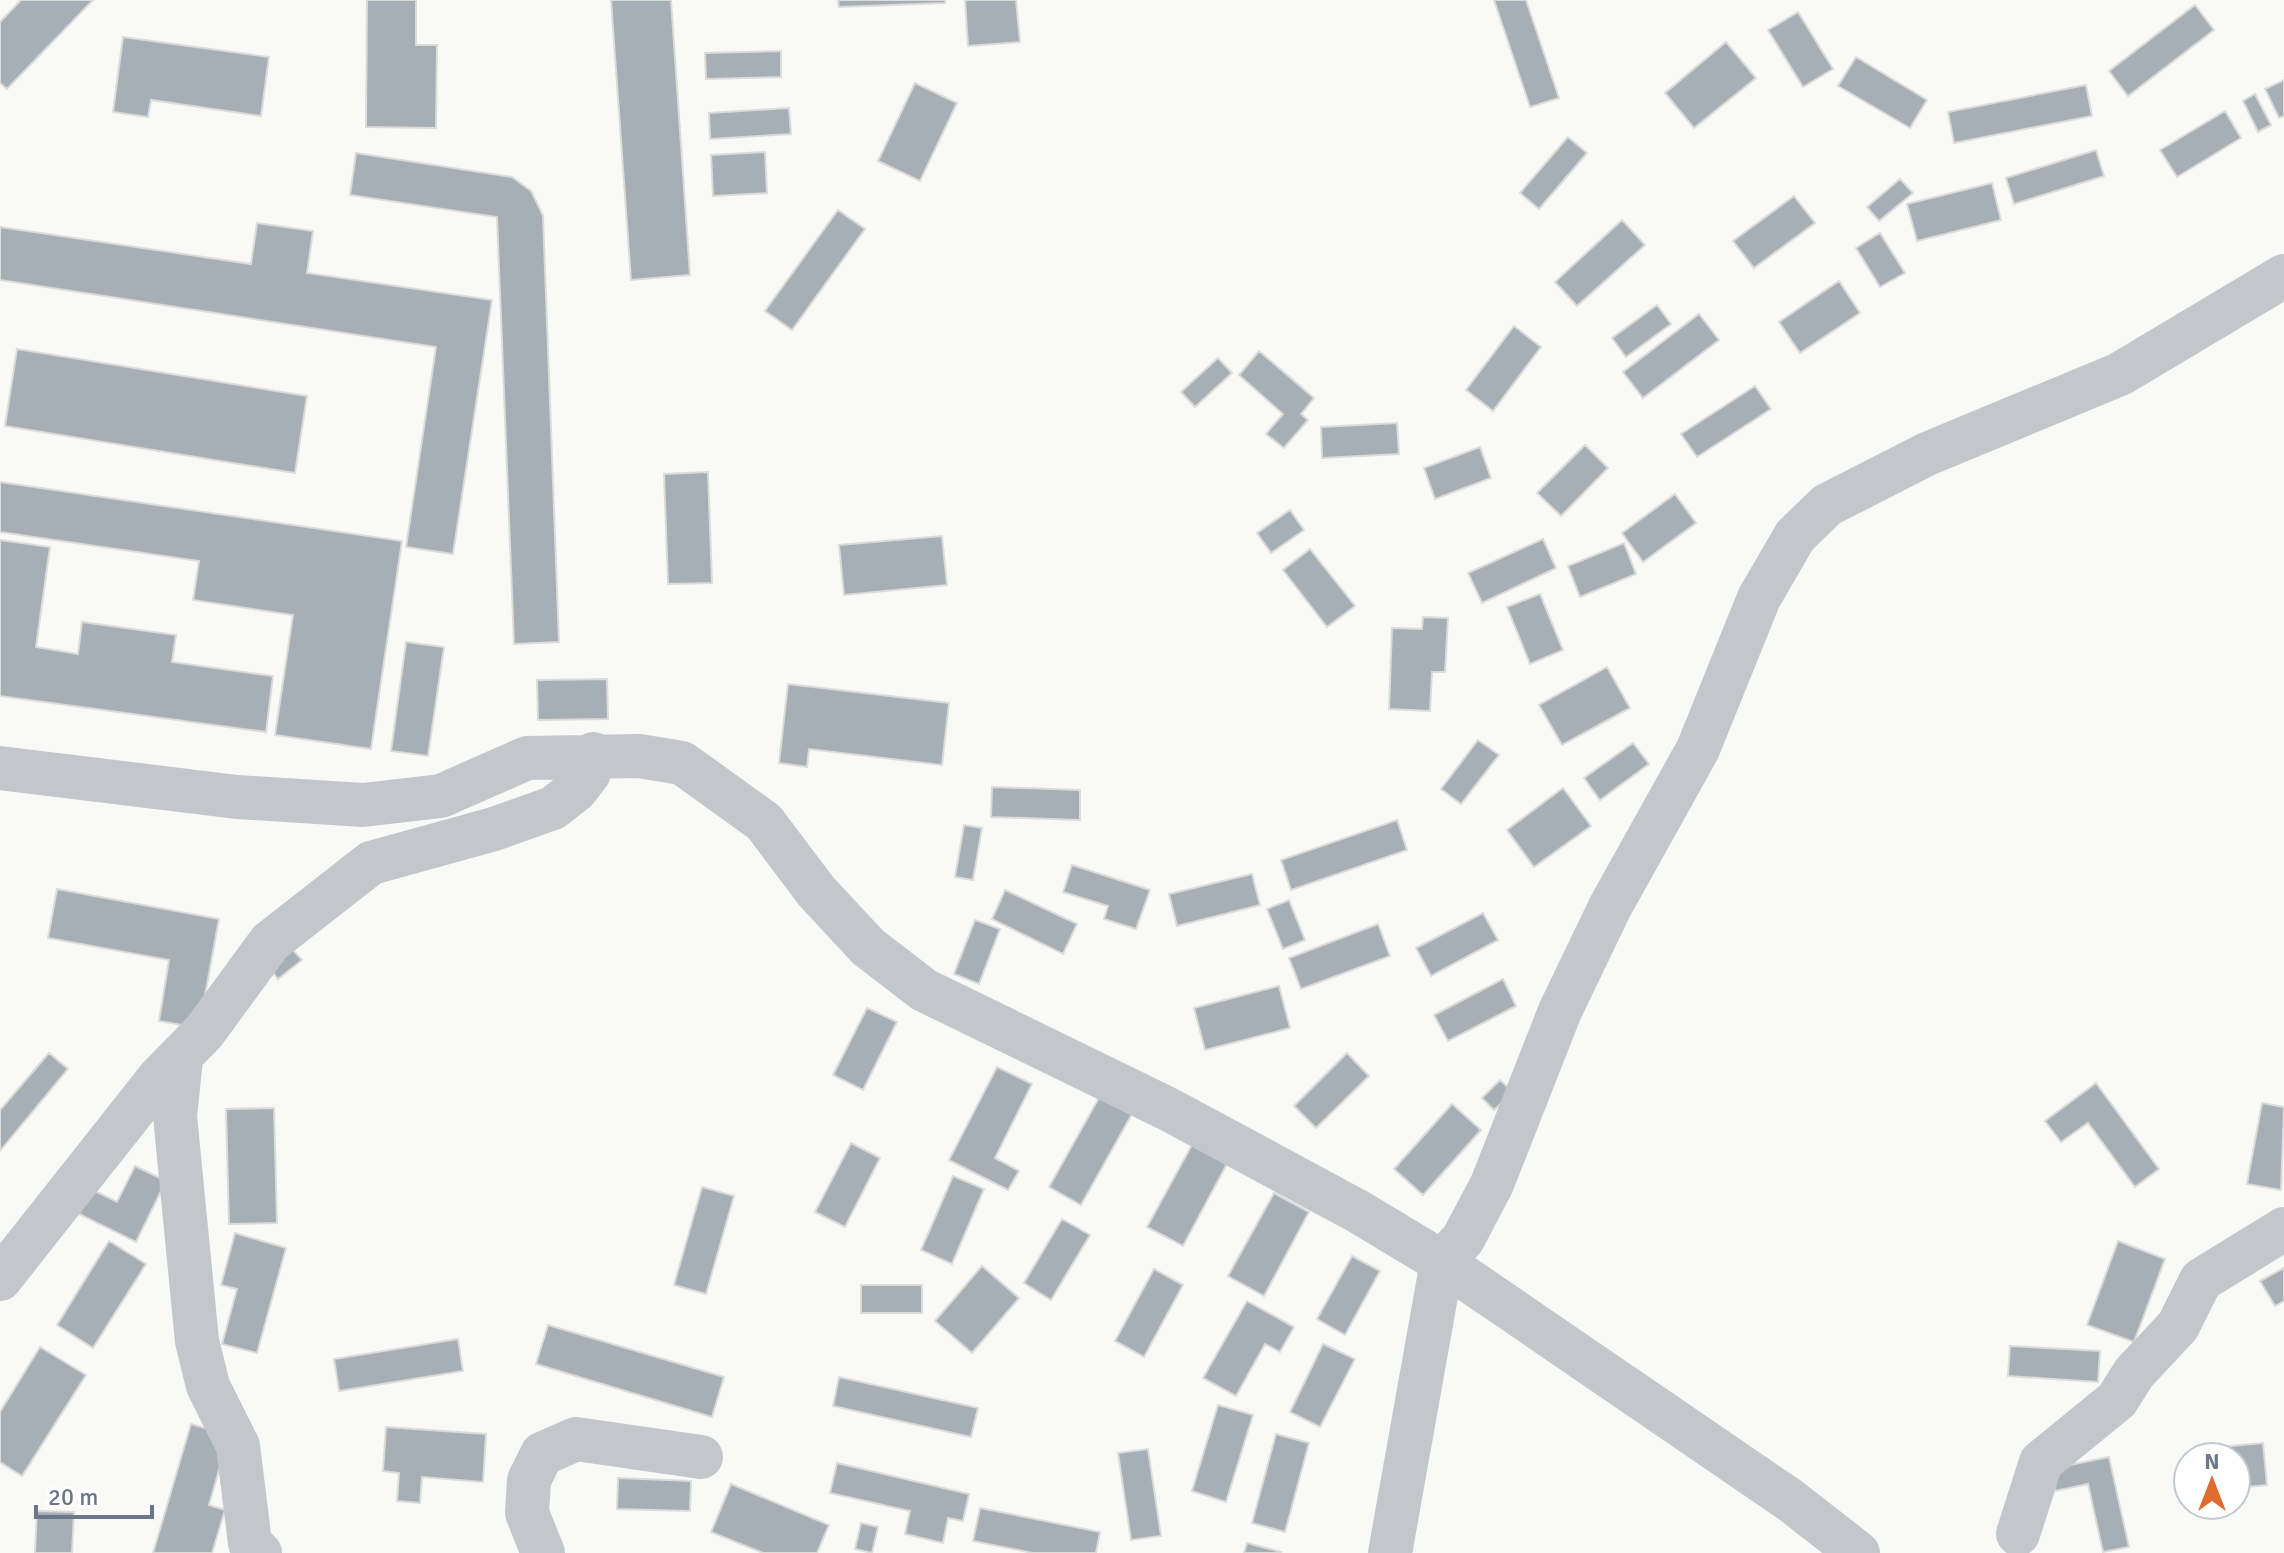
<svg xmlns="http://www.w3.org/2000/svg" width="2284" height="1553" font-family="Signika,sans-serif">
<style>
.building{fill:#a7afb6;stroke:#dbdbda;stroke-width:2}
.lines{fill:none;stroke-linecap:round;stroke-linejoin:round}
.minor{stroke:#c3c6cb;stroke-width:44}
</style>
<rect width="100%" height="100%" fill="#f9f9f7"/>
<path class="building" d="M 21,0 L 93,0 L 7,89 L 0,83 L 0,22 Z
M 367,0 L 416,0 L 416,45 L 437,45 L 436,128 L 366,127 Z
M 611,0 L 671,0 L 690,275 L 631,280 Z
M 838,0 L 945,0 L 945,3 L 839,7 Z
M 965,0 L 1016,0 L 1020,42 L 968,46 Z
M 1494,0 L 1526,0 L 1559,98 L 1530,107 Z
M 2195,5 L 2214,30 L 2128,96 L 2109,71 Z
M 1798,12 L 1833,69 L 1803,87 L 1768,30 Z
M 123,37 L 269,57 L 261,116 L 151,100 L 148,117 L 113,112 Z
M 1726,42 L 1756,78 L 1694,128 L 1665,93 Z
M 781,51 L 781,77 L 706,79 L 705,53 Z
M 1856,57 L 1927,100 L 1910,128 L 1838,86 Z
M 2284,80 L 2284,116 L 2279,118 L 2265,89 Z
M 915,83 L 957,103 L 920,181 L 878,161 Z
M 2086,85 L 2092,116 L 1954,143 L 1948,112 Z
M 2255,94 L 2271,125 L 2258,132 L 2243,101 Z
M 789,108 L 791,134 L 710,139 L 709,113 Z
M 2225,111 L 2241,138 L 2177,177 L 2160,150 Z
M 1568,137 L 1587,153 L 1539,209 L 1520,193 Z
M 2096,150 L 2104,176 L 2014,204 L 2006,178 Z
M 765,152 L 767,193 L 713,196 L 711,155 Z
M 356,153 L 512,177 L 531,191 L 539,207 L 543,216 L 559,642 L 514,644 L 497,217 L 350,195 Z
M 1900,179 L 1913,193 L 1879,221 L 1867,207 Z
M 1992,183 L 2001,220 L 1917,241 L 1907,204 Z
M 1794,196 L 1815,223 L 1754,268 L 1733,241 Z
M 838,210 L 865,229 L 792,330 L 765,311 Z
M 1622,220 L 1645,245 L 1577,306 L 1555,282 Z
M 257,223 L 313,231 L 307,273 L 492,300 L 453,554 L 406,547 L 436,347 L 0,280 L 0,227 L 251,264 Z
M 1880,233 L 1905,273 L 1880,287 L 1856,248 Z
M 1839,281 L 1860,313 L 1800,353 L 1779,322 Z
M 1657,305 L 1671,324 L 1626,357 L 1612,338 Z
M 1699,314 L 1719,340 L 1643,398 L 1623,372 Z
M 1514,326 L 1541,347 L 1493,411 L 1466,390 Z
M 17,349 L 307,396 L 295,473 L 5,426 Z
M 1259,351 L 1314,398 L 1301,414 L 1308,420 L 1284,448 L 1266,434 L 1283,414 L 1239,375 Z
M 1218,358 L 1232,373 L 1195,407 L 1181,392 Z
M 1755,386 L 1771,409 L 1697,457 L 1681,434 Z
M 1397,423 L 1399,454 L 1322,458 L 1321,427 Z
M 1585,445 L 1608,468 L 1561,516 L 1537,493 Z
M 1480,447 L 1491,478 L 1435,499 L 1424,468 Z
M 708,472 L 712,583 L 668,584 L 664,474 Z
M 0,482 L 402,541 L 371,749 L 275,735 L 293,615 L 193,600 L 199,561 L 0,532 Z
M 1675,494 L 1696,523 L 1643,562 L 1622,533 Z
M 1290,510 L 1304,530 L 1271,553 L 1257,533 Z
M 942,536 L 947,585 L 844,595 L 839,545 Z
M 1543,539 L 1556,568 L 1482,603 L 1468,573 Z
M 0,540 L 50,547 L 36,647 L 78,654 L 82,622 L 176,635 L 172,662 L 273,676 L 266,732 L 0,696 Z
M 1624,543 L 1636,574 L 1580,597 L 1568,566 Z
M 1310,549 L 1355,606 L 1327,627 L 1283,570 Z
M 1540,594 L 1563,650 L 1530,664 L 1507,607 Z
M 1423,617 L 1448,618 L 1445,672 L 1432,672 L 1430,711 L 1389,709 L 1392,628 L 1422,629 Z
M 406,642 L 444,647 L 428,756 L 391,751 Z
M 1607,667 L 1630,708 L 1562,745 L 1539,705 Z
M 607,679 L 608,719 L 538,720 L 537,680 Z
M 788,684 L 949,703 L 942,765 L 809,749 L 807,767 L 779,763 Z
M 1478,740 L 1499,755 L 1461,804 L 1441,789 Z
M 1633,743 L 1649,764 L 1600,800 L 1584,778 Z
M 992,787 L 1080,790 L 1080,820 L 991,817 Z
M 1563,788 L 1591,826 L 1534,867 L 1507,830 Z
M 1397,820 L 1407,850 L 1291,890 L 1281,860 Z
M 964,825 L 982,828 L 973,880 L 955,877 Z
M 1072,865 L 1150,890 L 1136,929 L 1104,919 L 1108,906 L 1063,892 Z
M 1252,874 L 1260,905 L 1177,926 L 1169,894 Z
M 57,889 L 219,919 L 199,1028 L 159,1021 L 169,960 L 48,938 Z
M 1005,890 L 1077,924 L 1063,954 L 992,919 Z
M 1289,900 L 1305,940 L 1283,949 L 1267,909 Z
M 1483,913 L 1498,940 L 1431,976 L 1416,948 Z
M 975,920 L 1000,929 L 979,984 L 954,974 Z
M 1378,924 L 1390,956 L 1301,989 L 1289,958 Z
M 292,949 L 302,960 L 278,979 L 270,969 Z
M 1503,979 L 1516,1006 L 1448,1041 L 1434,1015 Z
M 1279,986 L 1290,1028 L 1205,1050 L 1194,1008 Z
M 867,1008 L 897,1022 L 863,1090 L 833,1075 Z
M 49,1053 L 68,1069 L 0,1151 L 0,1110 Z
M 1347,1053 L 1369,1076 L 1316,1128 L 1294,1106 Z
M 997,1067 L 1032,1084 L 995,1158 L 1019,1171 L 1008,1190 L 949,1160 Z
M 1500,1080 L 1513,1092 L 1494,1110 L 1482,1098 Z
M 2096,1083 L 2159,1169 L 2135,1187 L 2088,1123 L 2061,1142 L 2045,1121 Z
M 1100,1096 L 1132,1114 L 1081,1205 L 1049,1187 Z
M 2262,1103 L 2284,1107 L 2281,1190 L 2247,1184 Z
M 1452,1104 L 1481,1130 L 1423,1195 L 1394,1169 Z
M 274,1108 L 277,1223 L 229,1224 L 226,1109 Z
M 851,1143 L 880,1158 L 845,1227 L 815,1212 Z
M 1193,1143 L 1228,1162 L 1183,1246 L 1147,1227 Z
M 135,1166 L 166,1181 L 136,1242 L 79,1214 L 91,1189 L 117,1202 Z
M 953,1176 L 984,1189 L 952,1264 L 921,1250 Z
M 702,1187 L 734,1196 L 706,1294 L 674,1285 Z
M 1274,1193 L 1309,1212 L 1264,1296 L 1228,1276 Z
M 1062,1219 L 1090,1235 L 1051,1300 L 1024,1283 Z
M 235,1233 L 286,1248 L 257,1353 L 222,1344 L 237,1289 L 221,1285 Z
M 109,1241 L 146,1264 L 93,1348 L 57,1325 Z
M 2118,1241 L 2165,1259 L 2134,1342 L 2087,1325 Z
M 1352,1256 L 1380,1271 L 1345,1335 L 1317,1319 Z
M 982,1266 L 1019,1298 L 972,1353 L 935,1321 Z
M 2284,1268 L 2284,1301 L 2275,1306 L 2260,1281 Z
M 1154,1269 L 1183,1285 L 1144,1357 L 1115,1341 Z
M 861,1285 L 922,1285 L 922,1313 L 861,1313 Z
M 1247,1301 L 1294,1327 L 1280,1352 L 1265,1344 L 1236,1396 L 1203,1378 Z
M 548,1325 L 724,1377 L 712,1417 L 536,1364 Z
M 458,1339 L 463,1371 L 339,1391 L 334,1359 Z
M 1323,1344 L 1355,1359 L 1320,1427 L 1290,1412 Z
M 2010,1346 L 2100,1351 L 2098,1382 L 2008,1376 Z
M 40,1347 L 86,1375 L 22,1476 L 0,1462 L 0,1412 Z
M 839,1377 L 978,1408 L 971,1437 L 833,1406 Z
M 1218,1405 L 1253,1415 L 1226,1502 L 1192,1491 Z
M 191,1424 L 229,1435 L 209,1505 L 225,1510 L 212,1553 L 153,1553 Z
M 386,1427 L 486,1434 L 483,1482 L 422,1477 L 420,1503 L 397,1501 L 399,1473 L 383,1471 Z
M 1276,1434 L 1309,1443 L 1285,1532 L 1252,1523 Z
M 2263,1443 L 2267,1485 L 2236,1488 L 2236,1457 L 2199,1457 L 2198,1449 Z
M 1148,1449 L 1161,1536 L 1131,1540 L 1118,1453 Z
M 2109,1457 L 2129,1547 L 2103,1552 L 2088,1484 L 2055,1491 L 2050,1469 Z
M 837,1463 L 969,1494 L 963,1521 L 948,1518 L 943,1543 L 905,1534 L 910,1511 L 830,1493 Z
M 618,1478 L 691,1481 L 690,1511 L 617,1509 Z
M 731,1484 L 829,1525 L 817,1553 L 763,1553 L 711,1532 Z
M 980,1508 L 1100,1532 L 1096,1553 L 1033,1553 L 973,1541 Z
M 37,1511 L 74,1512 L 72,1553 L 35,1553 Z
M 861,1523 L 878,1527 L 872,1553 L 855,1549 Z
M 1247,1543 L 1281,1552 L 1280,1553 L 1244,1553 Z"/>
<g class="lines">
<path class="minor" d="M 0,768 L 237,797 L 363,805 L 441,796 L 527,758 L 639,756 L 682,763 L 764,822 L 816,891 L 868,947 L 924,990 L 1168,1109 L 1359,1212 L 1442,1262 L 1790,1500 L 1858,1553
M 181,1059 L 175,1116 L 197,1341 L 208,1386 L 238,1446 L 250,1543 L 260,1553
M 0,1279 L 159,1078 L 204,1032 L 270,942 L 371,863 L 494,829 L 553,808 L 576,790 L 589,773 L 593,754
M 2018,1534 L 2041,1462 L 2117,1400 L 2134,1373 L 2178,1326 L 2201,1280 L 2284,1229
M 543,1553 L 527,1513 L 529,1480 L 542,1454 L 576,1439 L 701,1457
M 1390,1553 L 1442,1262 L 1463,1239 L 1492,1184 L 1560,1011 L 1610,907 L 1698,749 L 1759,598 L 1795,536 L 1827,505 L 1927,454 L 2120,374 L 2284,276"/>
</g>
<g transform="translate(2212 1481)"><circle r="38" fill="#ffffff" stroke="#c3c9cf" stroke-width="2"/>
<path d="M0-6L14 30L0 20L-14 30Z" fill="#df6b32"/>
<text y="-12" font-size="22" font-weight="bold" text-anchor="middle" fill="#697788">N</text>
</g>
<path d="M36 1505v12h116v-12" fill="none" stroke="#697788" stroke-width="4"/>
<text x="48" y="1505" font-size="24" fill="#697788" stroke="#ffffff" stroke-width="6" paint-order="stroke">20 m</text>
</svg>
